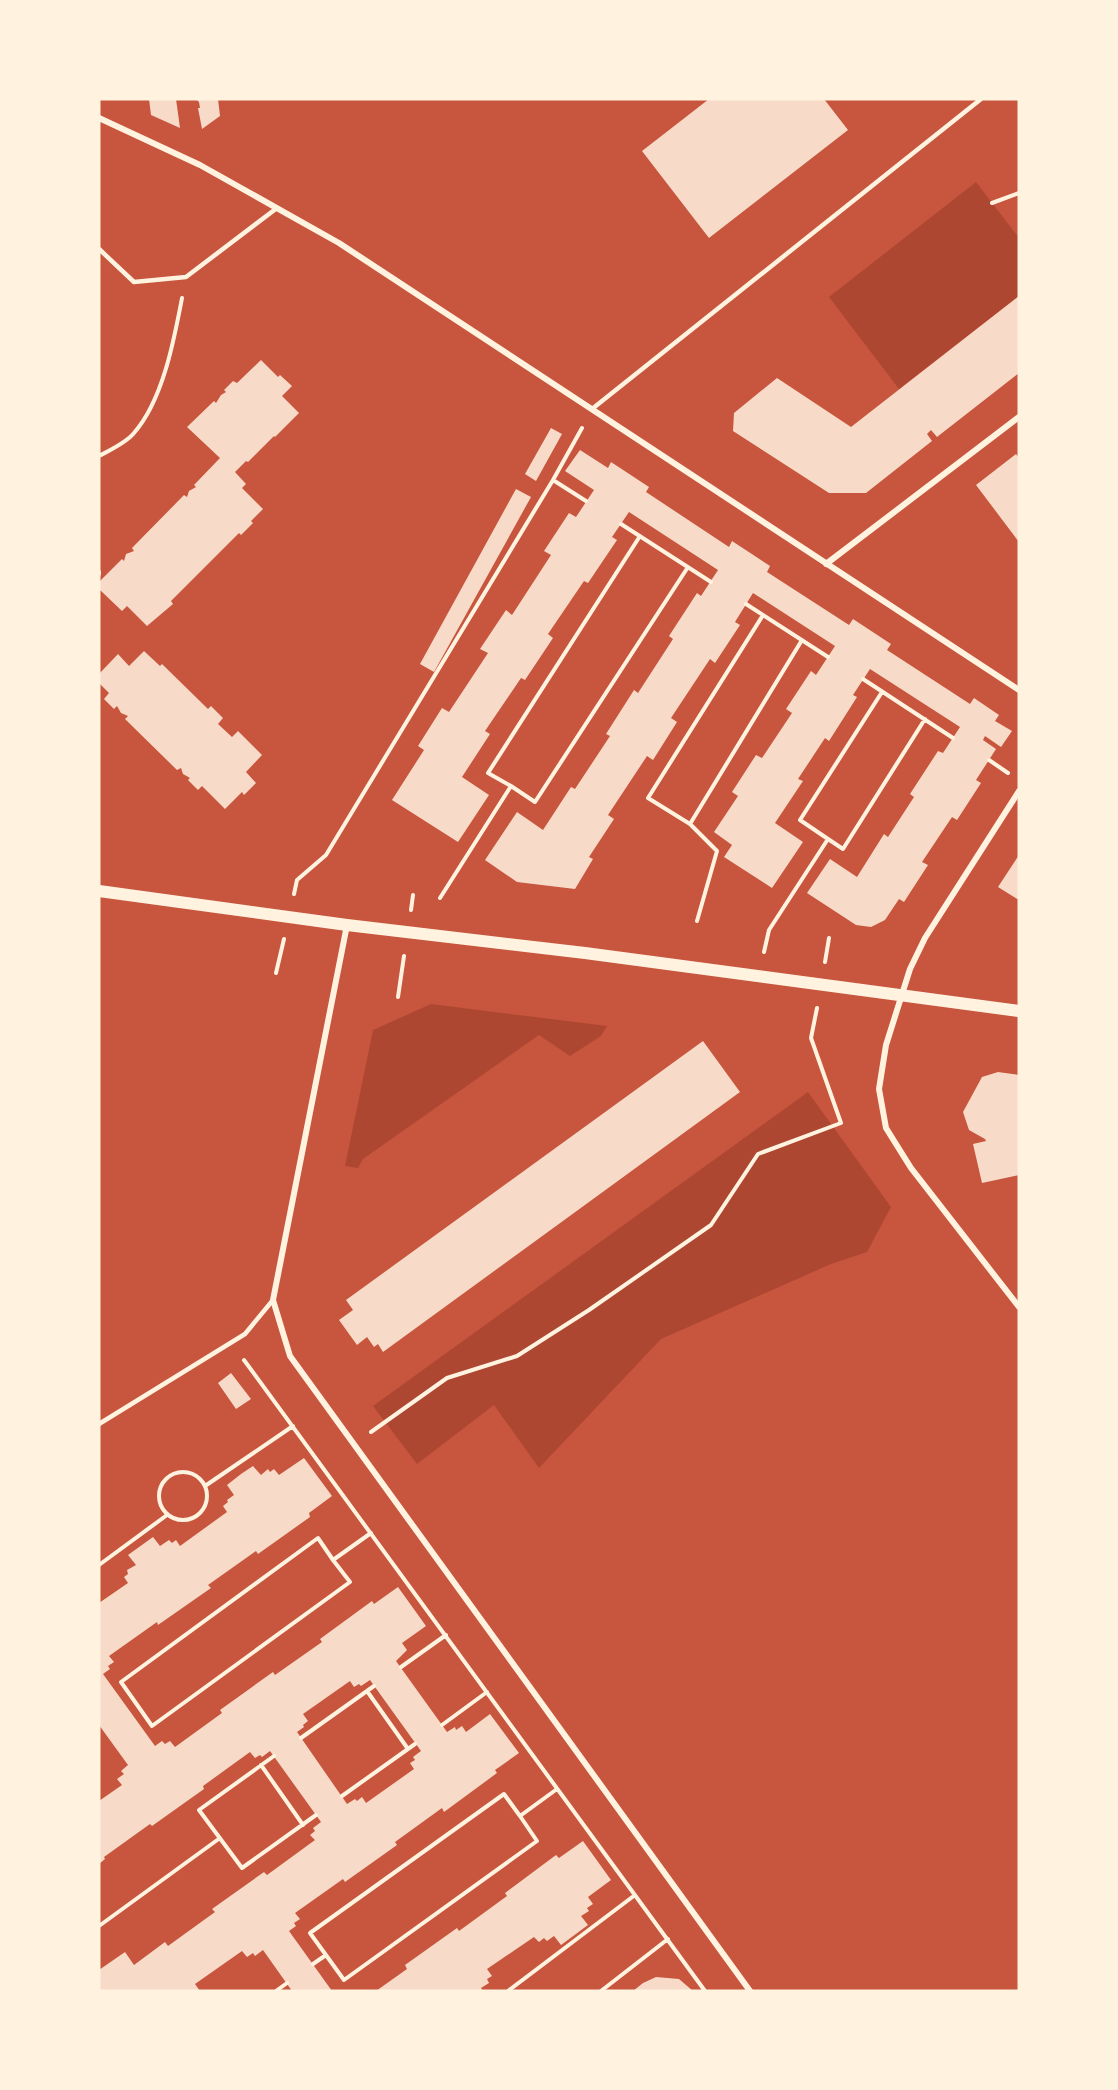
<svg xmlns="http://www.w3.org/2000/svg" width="1118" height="2090" font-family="'DejaVu Sans',sans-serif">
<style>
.green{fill:#ae4732}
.building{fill:#f7dbc8;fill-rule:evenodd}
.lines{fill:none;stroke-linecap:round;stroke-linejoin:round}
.path{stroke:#fff3e0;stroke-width:4}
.service{stroke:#fff3e0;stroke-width:4.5}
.minor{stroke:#fff3e0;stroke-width:6}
.secondary{stroke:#fff3e0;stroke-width:12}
</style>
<rect width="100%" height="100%" fill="#c8553d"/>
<path class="green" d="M 976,182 L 1019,238 L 1019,296 L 899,389 L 829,297 Z
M 431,1004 L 607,1026 L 601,1036 L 570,1056 L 539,1035 L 363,1159 L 358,1168 L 345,1166 L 373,1030 Z
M 808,1092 L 891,1207 L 867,1252 L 831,1264 L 661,1339 L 539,1468 L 494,1405 L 417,1464 L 373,1406 Z"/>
<path class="building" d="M 149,99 L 176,99 L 180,128 L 151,115 Z
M 196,99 L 218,99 L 220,116 L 202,129 L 198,108 L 200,108 L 199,102 Z
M 709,99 L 824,99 L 848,130 L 709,238 L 642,151 Z
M 1019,296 L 1019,373 L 937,437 L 931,430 L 927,434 L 932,441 L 866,493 L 829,493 L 733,431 L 734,413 L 777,378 L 851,427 Z
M 261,360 L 278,377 L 280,375 L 292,386 L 282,396 L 299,413 L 275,437 L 274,436 L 248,462 L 246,461 L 235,472 L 246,484 L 242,488 L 263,509 L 251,521 L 253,523 L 241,535 L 239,533 L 171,601 L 173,604 L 147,626 L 127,606 L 122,611 L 99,589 L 99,582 L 122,559 L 124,561 L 126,554 L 134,551 L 132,548 L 184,495 L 187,497 L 189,491 L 196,487 L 194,485 L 220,458 L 187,427 L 214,401 L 216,403 L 221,395 L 226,392 L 224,390 L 233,381 L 237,383 Z
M 551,428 L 562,434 L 536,481 L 525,474 Z
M 580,450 L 608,468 L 611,462 L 649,487 L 646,492 L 729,547 L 732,541 L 770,566 L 767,572 L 849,625 L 853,619 L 891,644 L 887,650 L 970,704 L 974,698 L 999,715 L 995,721 L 1012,731 L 1001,747 L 985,736 L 983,740 L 996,749 L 976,780 L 981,783 L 957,820 L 952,817 L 922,862 L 928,865 L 904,902 L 899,899 L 885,920 L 871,927 L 856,925 L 807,893 L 830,859 L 857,877 L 884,834 L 888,837 L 914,797 L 910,794 L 938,751 L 943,753 L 960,727 L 870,669 L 853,695 L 857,697 L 829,741 L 825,738 L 798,779 L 803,781 L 775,823 L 803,842 L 772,888 L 724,857 L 732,845 L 714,832 L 738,796 L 732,792 L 756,755 L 762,758 L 792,713 L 786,709 L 811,671 L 816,675 L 835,646 L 753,593 L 735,622 L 740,625 L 715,663 L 710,659 L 671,718 L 677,722 L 653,760 L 647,756 L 608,815 L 614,819 L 589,857 L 593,859 L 575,889 L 517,882 L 485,860 L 517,812 L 543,830 L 571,787 L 575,789 L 610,736 L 606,734 L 634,690 L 638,693 L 673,639 L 669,636 L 697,593 L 701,596 L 718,570 L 629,512 L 612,537 L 617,540 L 588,583 L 584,581 L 548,634 L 553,638 L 525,680 L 521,678 L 485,731 L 490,734 L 462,777 L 489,795 L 458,842 L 392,800 L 424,750 L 418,746 L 442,708 L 449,712 L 488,653 L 480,649 L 506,610 L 512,615 L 551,555 L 544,551 L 569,513 L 576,517 L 594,490 L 565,471 Z
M 1016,454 L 1019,458 L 1019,542 L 976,485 Z
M 516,489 L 531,497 L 434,672 L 420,664 Z
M 144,651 L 160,666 L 162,664 L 208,709 L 211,706 L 223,718 L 218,724 L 232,737 L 238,731 L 262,755 L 246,772 L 256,783 L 244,795 L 242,792 L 225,809 L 202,786 L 198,790 L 188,780 L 190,778 L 183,774 L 181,768 L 177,770 L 125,719 L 128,716 L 121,713 L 117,706 L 114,709 L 104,699 L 109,693 L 99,683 L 99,674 L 118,654 L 129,666 Z
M 1019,855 L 1019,900 L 998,887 Z
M 703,1041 L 740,1092 L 383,1352 L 378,1344 L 374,1347 L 367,1337 L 357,1345 L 339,1320 L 353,1310 L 346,1300 Z
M 998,1072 L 1019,1075 L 1019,1175 L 982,1183 L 973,1144 L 986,1141 L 985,1139 L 969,1130 L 963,1112 L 982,1077 Z
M 231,1373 L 251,1399 L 236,1409 L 218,1383 Z
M 304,1458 L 332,1496 L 309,1513 L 310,1517 L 258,1554 L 256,1551 L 208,1585 L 211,1588 L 158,1625 L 157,1622 L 109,1656 L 114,1662 L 108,1666 L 110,1669 L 103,1674 L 155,1746 L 162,1741 L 165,1744 L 170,1741 L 175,1747 L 222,1713 L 220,1710 L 273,1672 L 275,1675 L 322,1642 L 320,1639 L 372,1601 L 374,1604 L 398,1587 L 426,1626 L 402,1643 L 407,1650 L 396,1661 L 447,1732 L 455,1727 L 456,1730 L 462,1726 L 466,1732 L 490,1714 L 519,1753 L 495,1770 L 497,1773 L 444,1812 L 442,1808 L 395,1842 L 397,1845 L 345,1882 L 343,1879 L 295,1913 L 300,1919 L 294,1923 L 296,1926 L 289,1931 L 332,1991 L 292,1991 L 263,1950 L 255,1956 L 253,1953 L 247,1957 L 242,1951 L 195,1984 L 200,1991 L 99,1991 L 99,1970 L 125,1952 L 134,1965 L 165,1942 L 168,1946 L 215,1912 L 212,1909 L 264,1872 L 267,1875 L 315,1840 L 310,1835 L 315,1831 L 313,1828 L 321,1822 L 270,1751 L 262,1757 L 260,1755 L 255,1758 L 250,1752 L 203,1786 L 204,1789 L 152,1826 L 150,1824 L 104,1857 L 105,1859 L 99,1864 L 99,1801 L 122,1785 L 117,1779 L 124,1774 L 121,1771 L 128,1765 L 99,1725 L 99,1603 L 128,1583 L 124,1577 L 128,1574 L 127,1570 L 136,1565 L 128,1555 L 153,1537 L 160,1546 L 169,1540 L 172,1543 L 176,1540 L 180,1546 L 227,1512 L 223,1506 L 228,1502 L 227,1500 L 234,1495 L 227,1485 L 241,1474 L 253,1466 L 261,1475 L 268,1469 L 270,1472 L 274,1469 L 279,1475 ZM 370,1680 L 421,1751 L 413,1757 L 415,1760 L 410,1763 L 414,1769 L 366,1803 L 362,1797 L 357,1801 L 355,1799 L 347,1804 L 297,1732 L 304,1727 L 303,1725 L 308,1721 L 303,1714 L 350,1681 L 354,1687 L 359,1684 L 361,1686 Z
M 583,1841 L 611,1880 L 588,1897 L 593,1904 L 587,1908 L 589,1911 L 581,1916 L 588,1925 L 561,1945 L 554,1936 L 547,1941 L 544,1938 L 539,1942 L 534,1937 L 487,1969 L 492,1976 L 487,1979 L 489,1983 L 481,1988 L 483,1991 L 376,1991 L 407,1969 L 405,1965 L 457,1928 L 459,1931 L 507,1896 L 505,1893 L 556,1855 L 559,1858 Z
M 656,1977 L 679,1979 L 693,1991 L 633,1991 L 643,1983 Z"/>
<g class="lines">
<path class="path" d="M 992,203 L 1019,193
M 99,456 C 110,450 126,443 134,433 C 163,400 174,340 182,298
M 553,480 L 586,501
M 621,524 L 711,582
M 99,572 L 99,574
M 746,604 L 828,657
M 863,679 L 953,738
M 989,760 L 1008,773
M 511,786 L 488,773 L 640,536
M 690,824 L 648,798 L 763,615
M 828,839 L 800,820 L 882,692
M 294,894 L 297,880 L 326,855 L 553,480 L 582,428
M 440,898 L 511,786 L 535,802 L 688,567
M 411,910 L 413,895
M 697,921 L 717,851 L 690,824 L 802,640
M 764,952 L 769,930 L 828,839 L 843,849 L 925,719
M 825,962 L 829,938
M 276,973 L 284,939
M 398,997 L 404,956
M 244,1360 L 705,1991
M 371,1432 L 447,1378 L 517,1356 L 589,1310 L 711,1225 L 758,1154 L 841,1123 L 811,1038 L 817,1008
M159 1496a24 24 0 1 1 48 0a24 24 0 1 1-48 0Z
M 205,1486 L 293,1426
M 333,1560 L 350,1582 L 152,1726 L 121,1682 L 318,1538 L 333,1560 L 371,1533
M 99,1565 L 167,1515
M 401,1667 L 446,1635
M 367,1691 L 408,1749
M 442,1725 L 487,1692
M 301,1738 L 374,1686
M 274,1756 L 199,1810 L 242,1868 L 316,1815
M 261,1765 L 303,1825
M 342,1796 L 415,1744
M 520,1816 L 537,1841 L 344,1980 L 310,1933 L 504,1794 L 520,1816 L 557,1789
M 99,1926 L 220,1838
M 313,1964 L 326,1955
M 276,1991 L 287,1983
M 508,1991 L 635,1895
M 601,1991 L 668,1939"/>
<path class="service" d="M 99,249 L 134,282 L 186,277 L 277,208
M 592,409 L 981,99
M 99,1424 L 245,1334 L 273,1300"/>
<path class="minor" d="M 99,118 L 200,165 L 339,243 L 1019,690
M 826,564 L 1019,417
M 1019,791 L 925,938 L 910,969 L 886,1045 L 879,1089 L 886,1128 L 911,1168 L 1019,1307
M 347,925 L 273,1300 L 290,1356 L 750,1991"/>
<path class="secondary" d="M 99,891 L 347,925 L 585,953 L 1019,1011"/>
</g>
<rect width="1118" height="2090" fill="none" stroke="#fff3e0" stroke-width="201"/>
</svg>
